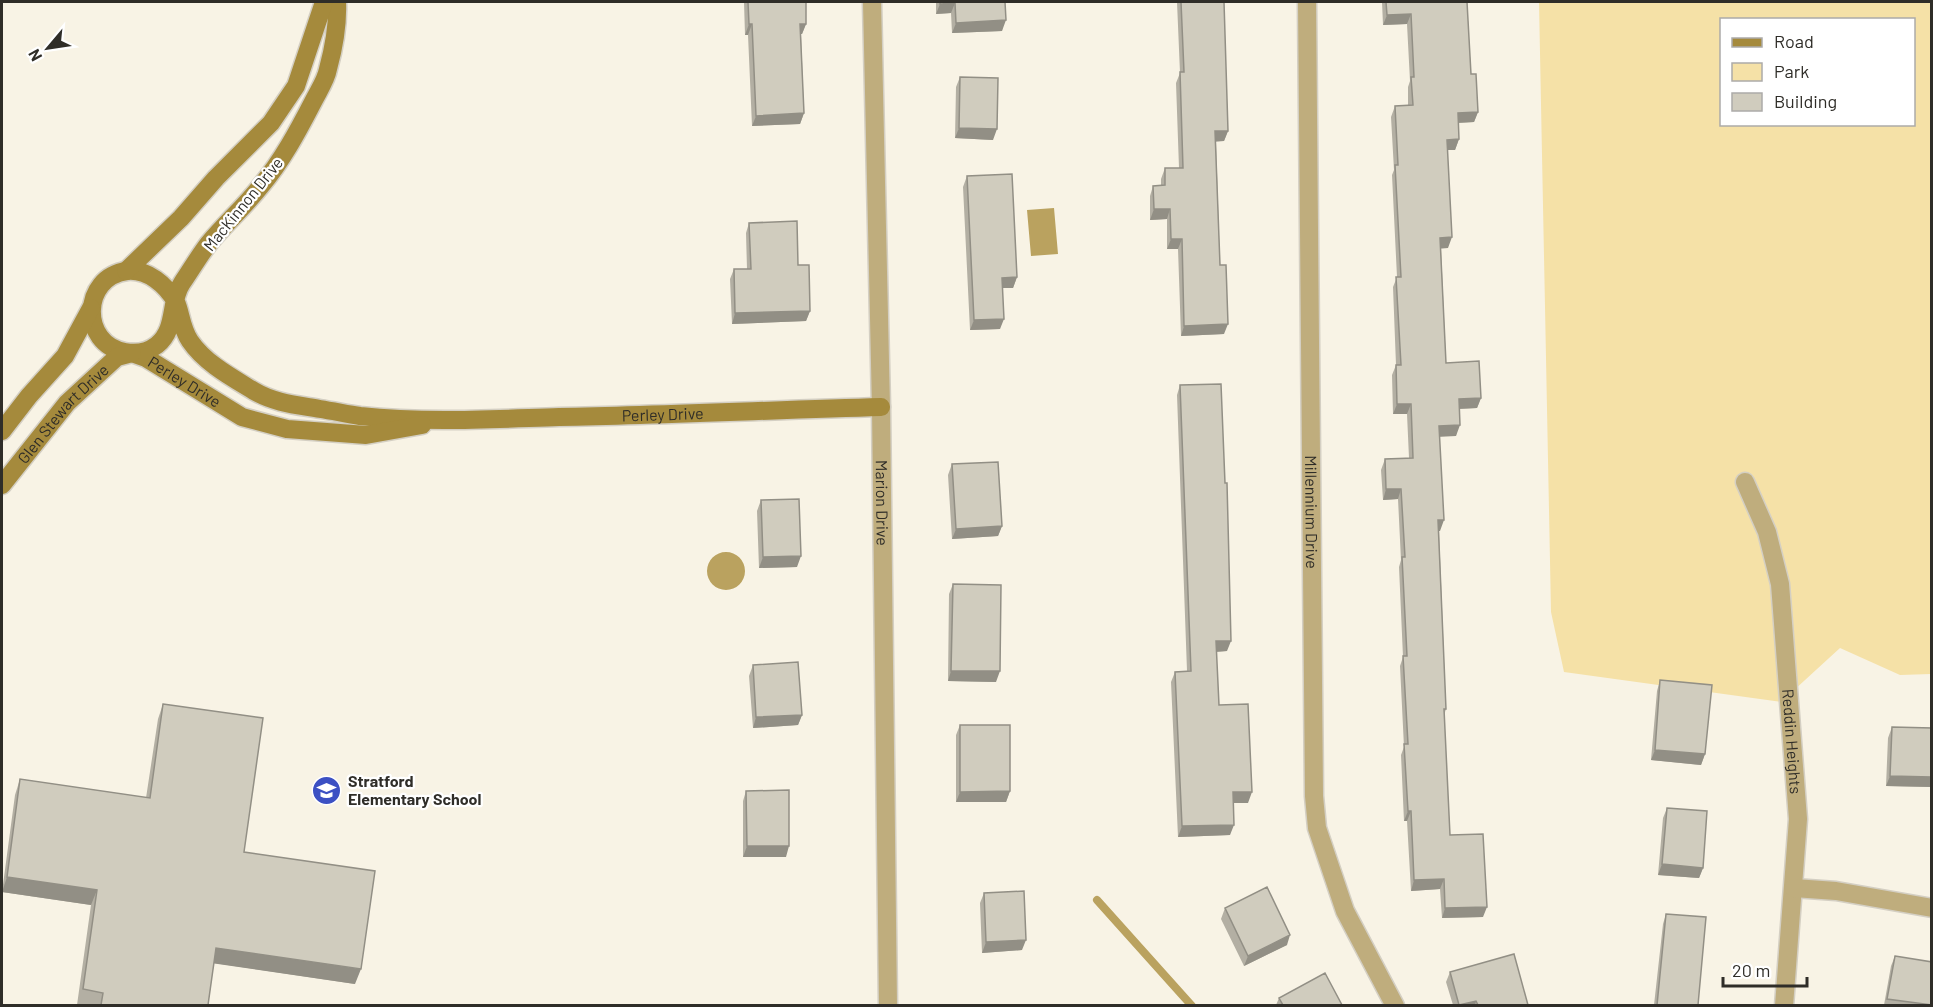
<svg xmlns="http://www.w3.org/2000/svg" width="1933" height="1007" font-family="Barlow,sans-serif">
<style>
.green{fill:#f5e1a7;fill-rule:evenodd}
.water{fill:#baa25f}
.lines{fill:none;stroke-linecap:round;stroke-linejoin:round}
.stream{stroke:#baa25f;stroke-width:8}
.street-casing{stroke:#d4cfc3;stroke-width:21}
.secondary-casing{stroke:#d4cfc3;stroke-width:21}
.street{stroke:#bfad7d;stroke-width:18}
.secondary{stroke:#a58a3c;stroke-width:18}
.wall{fill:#b3afa3}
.shaded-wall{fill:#928f85}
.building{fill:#d0ccbe;stroke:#928f85;stroke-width:1.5}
.labels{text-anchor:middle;stroke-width:4.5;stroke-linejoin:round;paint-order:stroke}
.street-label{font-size:16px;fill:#2f2d28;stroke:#fff}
.poi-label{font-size:16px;font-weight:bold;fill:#2f2d28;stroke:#fff;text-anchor:start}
</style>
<rect width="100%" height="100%" fill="#f8f3e5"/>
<path class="green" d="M 1539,2 L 1931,2 L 1931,674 L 1900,675 L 1840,648 L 1781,702 L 1564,672 L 1551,612 ZM 1722,20 L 1914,20 L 1914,124 L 1722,124 Z"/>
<path class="water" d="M 1054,208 L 1058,254 L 1031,256 L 1027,210 Z
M707 571a19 19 0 1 1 38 0a19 19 0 1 1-38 0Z"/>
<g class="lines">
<path class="stream" d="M 1097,900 L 1192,1006"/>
<defs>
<g id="street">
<path id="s1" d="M 872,2 L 881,407 L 888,1006"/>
<path id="s2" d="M 1307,2 L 1314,796 L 1317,828 L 1345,911 L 1395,1006"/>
<path id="s3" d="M 1745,482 L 1767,532 L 1780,584 L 1798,819 L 1784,1006"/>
<path d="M 1794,888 L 1836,891 L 1932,908"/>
</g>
<g id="secondary">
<path id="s4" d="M 337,2 C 338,24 334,47 328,69 C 326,80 319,90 314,100 C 298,131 282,161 260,187 C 244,207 225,224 209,243 C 199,256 191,270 182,283 C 169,302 177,329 157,345 C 148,352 136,354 125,352 C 80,344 81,277 127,271 C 148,269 166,285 176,302 C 181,313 181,328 190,341 C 205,363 231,377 254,391 C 274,403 297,405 320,409 C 333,411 347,414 360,416 C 426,423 493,419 559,417 C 666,415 774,410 881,407"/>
<path d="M 126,271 L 181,218 L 216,178 L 271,123 L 296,86 L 324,2"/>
<path id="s5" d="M 132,353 L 146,358 L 242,417 L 287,429 L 366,435 L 422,425"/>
<path d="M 2,431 L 29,396 L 65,356 L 91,308"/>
<path id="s6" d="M 2,485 L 67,403 L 117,357 L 132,353"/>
</g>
</defs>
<use href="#street" class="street-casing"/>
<use href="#secondary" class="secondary-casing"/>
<use href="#street" class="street"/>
<use href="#secondary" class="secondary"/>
</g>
<path class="wall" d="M 744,2 L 806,2 L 806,24 L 802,34 L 801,34 L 804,113 L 800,124 L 752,126 L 748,35 L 745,35 Z
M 936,2 L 1005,2 L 1002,31 L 952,33 L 951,13 L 936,14 Z
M 1177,2 L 1224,2 L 1228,131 L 1224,141 L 1216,141 L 1220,265 L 1224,334 L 1181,336 L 1178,249 L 1167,249 L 1167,219 L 1150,220 L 1150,196 L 1153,186 L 1161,186 L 1161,179 L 1165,168 L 1179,168 L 1176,83 L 1180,73 Z
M 1382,2 L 1467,2 L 1471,74 L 1478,112 L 1474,122 L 1458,123 L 1459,139 L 1455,150 L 1448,150 L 1448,248 L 1441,248 L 1446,363 L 1481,398 L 1477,408 L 1459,409 L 1456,436 L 1440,436 L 1440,531 L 1439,531 L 1446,709 L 1444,715 L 1450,835 L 1483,917 L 1442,918 L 1440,889 L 1411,891 L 1407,821 L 1404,821 L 1401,755 L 1404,747 L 1400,666 L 1403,657 L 1399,567 L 1401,560 L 1398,499 L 1383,500 L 1381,470 L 1385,459 L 1409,458 L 1407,414 L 1393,414 L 1392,375 L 1396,365 L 1393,287 L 1397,277 L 1392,175 L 1394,170 L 1391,117 L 1395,106 L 1408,105 L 1408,87 L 1410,81 L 1407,24 L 1383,25 Z
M 960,77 L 993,140 L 955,138 L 956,87 Z
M 967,176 L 1017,277 L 1013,288 L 1003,288 L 1000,329 L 970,330 L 963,187 Z
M 749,223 L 798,265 L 810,311 L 806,321 L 732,324 L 730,279 L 734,269 L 747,269 L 746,233 Z
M 1180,385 L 1227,651 L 1216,652 L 1219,705 L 1248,803 L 1233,803 L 1230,835 L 1178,837 L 1171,682 L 1175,672 L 1187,671 L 1177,395 Z
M 952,464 L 1002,526 L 998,536 L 952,539 L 948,475 Z
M 761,500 L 797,567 L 759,568 L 757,511 Z
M 953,584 L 996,682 L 948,681 L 949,594 Z
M 753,665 L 802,715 L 798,725 L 753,728 L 749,676 Z
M 1660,680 L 1705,754 L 1701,765 L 1651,760 L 1657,691 Z
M 163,704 L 244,852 L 355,984 L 214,963 L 208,1005 L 77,1005 L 91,905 L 2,892 L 15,795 L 20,779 L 146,798 L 158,719 Z
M 960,725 L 1010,791 L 1006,802 L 956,802 L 956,735 Z
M 1892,727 L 1932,728 L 1932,787 L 1886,786 L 1888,738 Z
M 746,791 L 786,857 L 743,857 L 743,801 Z
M 1667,808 L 1703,868 L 1699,878 L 1658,875 L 1663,818 Z
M 984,893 L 1022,950 L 982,953 L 980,903 Z
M 1225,908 L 1287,945 L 1244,966 L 1221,919 Z
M 1666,914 L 1698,1005 L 1654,1005 L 1663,924 Z
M 1895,956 L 1932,1005 L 1884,1005 L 1891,966 Z
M 1450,972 L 1528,1005 L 1453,1005 L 1446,982 Z
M 1279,998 L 1342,1005 L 1276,1005 Z"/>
<path class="shaded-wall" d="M 955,3 L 951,13 L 936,14 L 940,4 Z
M 1411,14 L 1407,24 L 1383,25 L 1387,15 Z
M 1006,20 L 1002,31 L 952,33 L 956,23 Z
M 749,24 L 752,24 L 748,35 L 745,35 Z
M 800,24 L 806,24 L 802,34 L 797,34 Z
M 1478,112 L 1474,122 L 1454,123 L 1458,113 Z
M 804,113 L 800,124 L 752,126 L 756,116 Z
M 959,128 L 997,129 L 993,140 L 955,138 Z
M 1215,131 L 1228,131 L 1224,141 L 1212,142 Z
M 1459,139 L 1455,150 L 1444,150 L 1447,140 Z
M 1154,209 L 1170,209 L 1167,219 L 1150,220 Z
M 1452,237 L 1448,248 L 1436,249 L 1440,238 Z
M 1171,239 L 1182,239 L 1178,249 L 1167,249 Z
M 1017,277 L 1013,288 L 998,288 L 1002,278 Z
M 810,311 L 806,321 L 732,324 L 735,313 Z
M 1004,319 L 1000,329 L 970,330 L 974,320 Z
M 1228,324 L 1224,334 L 1181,336 L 1184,326 Z
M 1481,398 L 1477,408 L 1455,409 L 1459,399 Z
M 1397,404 L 1411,404 L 1407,414 L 1393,414 Z
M 1460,425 L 1456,436 L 1436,437 L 1439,426 Z
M 1386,489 L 1401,489 L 1398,499 L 1383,500 Z
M 1438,520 L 1444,520 L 1440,531 L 1435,531 Z
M 1002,526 L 998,536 L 952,539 L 956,529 Z
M 801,556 L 797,567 L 759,568 L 763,557 Z
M 1216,641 L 1231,641 L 1227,651 L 1212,652 Z
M 951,671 L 1000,671 L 996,682 L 948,681 Z
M 802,715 L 798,725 L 753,728 L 756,717 Z
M 1655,750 L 1705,754 L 1701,765 L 1651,760 Z
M 1890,776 L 1932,777 L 1932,787 L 1886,786 Z
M 1010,791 L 1006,802 L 956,802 L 960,792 Z
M 1233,792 L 1252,792 L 1248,803 L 1229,803 Z
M 1408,811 L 1411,811 L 1407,821 L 1404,821 Z
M 1234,825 L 1230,835 L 1178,837 L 1182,826 Z
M 747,846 L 789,846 L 786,857 L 743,857 Z
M 1662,864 L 1703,868 L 1699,878 L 1658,875 Z
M 7,877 L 97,890 L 91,905 L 2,892 Z
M 1444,879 L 1440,889 L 1411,891 L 1414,880 Z
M 1487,907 L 1483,917 L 1442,918 L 1445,908 Z
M 1290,935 L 1287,945 L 1244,966 L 1248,956 Z
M 1026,940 L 1022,950 L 982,953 L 986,942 Z
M 216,948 L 361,969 L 355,984 L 211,963 Z
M 1476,1001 L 1475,1005 L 1459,1005 Z"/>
<path class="building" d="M 748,2 L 806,2 L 806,24 L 800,24 L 804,113 L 756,116 L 752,24 L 749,24 Z
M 940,2 L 1005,2 L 1006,20 L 956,23 L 955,3 L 940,4 Z
M 1181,2 L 1224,2 L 1228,131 L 1215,131 L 1220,265 L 1226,265 L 1228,324 L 1184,326 L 1182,239 L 1171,239 L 1170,209 L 1154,209 L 1153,186 L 1165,185 L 1165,168 L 1183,168 L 1180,72 L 1184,72 Z
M 1386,2 L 1467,2 L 1471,74 L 1476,74 L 1478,112 L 1458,113 L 1459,139 L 1447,140 L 1452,237 L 1440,238 L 1446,363 L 1479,361 L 1481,398 L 1459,399 L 1460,425 L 1439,426 L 1444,520 L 1438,520 L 1446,709 L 1444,709 L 1450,835 L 1483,834 L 1487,907 L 1445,908 L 1444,879 L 1414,880 L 1411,811 L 1408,811 L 1404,744 L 1408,744 L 1403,656 L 1407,656 L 1402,557 L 1405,557 L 1401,489 L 1386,489 L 1385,459 L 1413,458 L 1411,404 L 1397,404 L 1396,365 L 1401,365 L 1396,277 L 1401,277 L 1395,165 L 1398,165 L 1395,106 L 1413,105 L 1411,77 L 1414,77 L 1411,14 L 1387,15 Z
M 960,77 L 998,78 L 997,129 L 959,128 Z
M 1012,174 L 1017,277 L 1002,278 L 1004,319 L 974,320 L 967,176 Z
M 797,221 L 798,265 L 809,265 L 810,311 L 735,313 L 734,269 L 751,269 L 749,223 Z
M 1221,384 L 1225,483 L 1227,483 L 1231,641 L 1216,641 L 1219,705 L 1248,704 L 1252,792 L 1233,792 L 1234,825 L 1182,826 L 1175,672 L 1191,671 L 1180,385 Z
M 998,462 L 1002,526 L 956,529 L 952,464 Z
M 799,499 L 801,556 L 763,557 L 761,500 Z
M 953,584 L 1001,585 L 1000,671 L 951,671 Z
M 798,662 L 802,715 L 756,717 L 753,665 Z
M 1660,680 L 1712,685 L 1705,754 L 1655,750 Z
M 163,704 L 263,718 L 244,852 L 375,871 L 361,969 L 216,948 L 208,1005 L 101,1005 L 103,993 L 83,989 L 97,890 L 7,877 L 20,779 L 150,798 Z
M 960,725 L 1010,725 L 1010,791 L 960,792 Z
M 1892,727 L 1932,728 L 1932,777 L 1890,776 Z
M 789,790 L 789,846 L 747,846 L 746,791 Z
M 1667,808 L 1707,811 L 1703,868 L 1662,864 Z
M 1267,887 L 1290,935 L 1248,956 L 1225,908 Z
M 1024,891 L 1026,940 L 986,942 L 984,893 Z
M 1666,914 L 1706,917 L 1698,1005 L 1657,1005 Z
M 1514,954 L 1528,1005 L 1478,1005 L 1476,1001 L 1459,1005 L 1450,972 Z
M 1895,956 L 1932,962 L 1932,1005 L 1887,999 Z
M 1325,973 L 1342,1005 L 1283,1005 L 1279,998 Z"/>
<defs>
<symbol id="school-disc" viewBox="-11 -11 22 22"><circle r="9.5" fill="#3c50c3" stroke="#fff"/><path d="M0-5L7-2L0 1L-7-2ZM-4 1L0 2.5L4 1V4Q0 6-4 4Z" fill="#fff"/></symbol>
</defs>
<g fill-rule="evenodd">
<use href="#school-disc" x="310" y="774" width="33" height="33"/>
</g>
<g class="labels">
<g class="street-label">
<text transform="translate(243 204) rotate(-51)" y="6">MacKinnon Drive</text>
<text dy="6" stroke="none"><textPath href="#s5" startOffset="60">Perley Drive</textPath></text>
<text dy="6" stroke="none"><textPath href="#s6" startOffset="94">Glen Stewart Drive</textPath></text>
<text dy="6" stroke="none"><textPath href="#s4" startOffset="1143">Perley Drive</textPath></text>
<text dy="6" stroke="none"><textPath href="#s1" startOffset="501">Marion Drive</textPath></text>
<text dy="6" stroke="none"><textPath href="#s2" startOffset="510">Millennium Drive</textPath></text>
<text dy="6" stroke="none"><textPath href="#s3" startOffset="266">Reddin Heights</textPath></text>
</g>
<g class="poi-label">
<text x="348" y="787">Stratford<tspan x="348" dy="18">Elementary School</tspan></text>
</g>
</g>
<rect width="1933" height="1007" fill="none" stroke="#2f2d28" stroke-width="6"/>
<rect x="1720" y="18" width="195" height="108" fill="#ffffff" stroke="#acaba9" stroke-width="1.5"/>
<rect x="1732" y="38" width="30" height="9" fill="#a58a3c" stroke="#acaba9" stroke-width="1.5"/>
<text x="1774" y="48" font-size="18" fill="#2f2d28">Road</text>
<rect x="1732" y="63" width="30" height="18" fill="#f5e1a7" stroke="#acaba9" stroke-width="1.5"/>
<text x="1774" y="78" font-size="18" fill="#2f2d28">Park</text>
<rect x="1732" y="93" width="30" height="18" fill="#d0ccbe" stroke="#acaba9" stroke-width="1.5"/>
<text x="1774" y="108" font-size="18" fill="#2f2d28">Building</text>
<g transform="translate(48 48) rotate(241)" stroke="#ffffff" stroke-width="4.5" paint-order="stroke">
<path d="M0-4.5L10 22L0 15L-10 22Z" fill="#2f2d28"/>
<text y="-9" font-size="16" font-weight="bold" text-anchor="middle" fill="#2f2d28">N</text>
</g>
<path d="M1723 977v9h84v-9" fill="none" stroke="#2f2d28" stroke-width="3"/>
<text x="1732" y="977" font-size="18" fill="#2f2d28" stroke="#ffffff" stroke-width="4.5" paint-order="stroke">20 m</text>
</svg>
